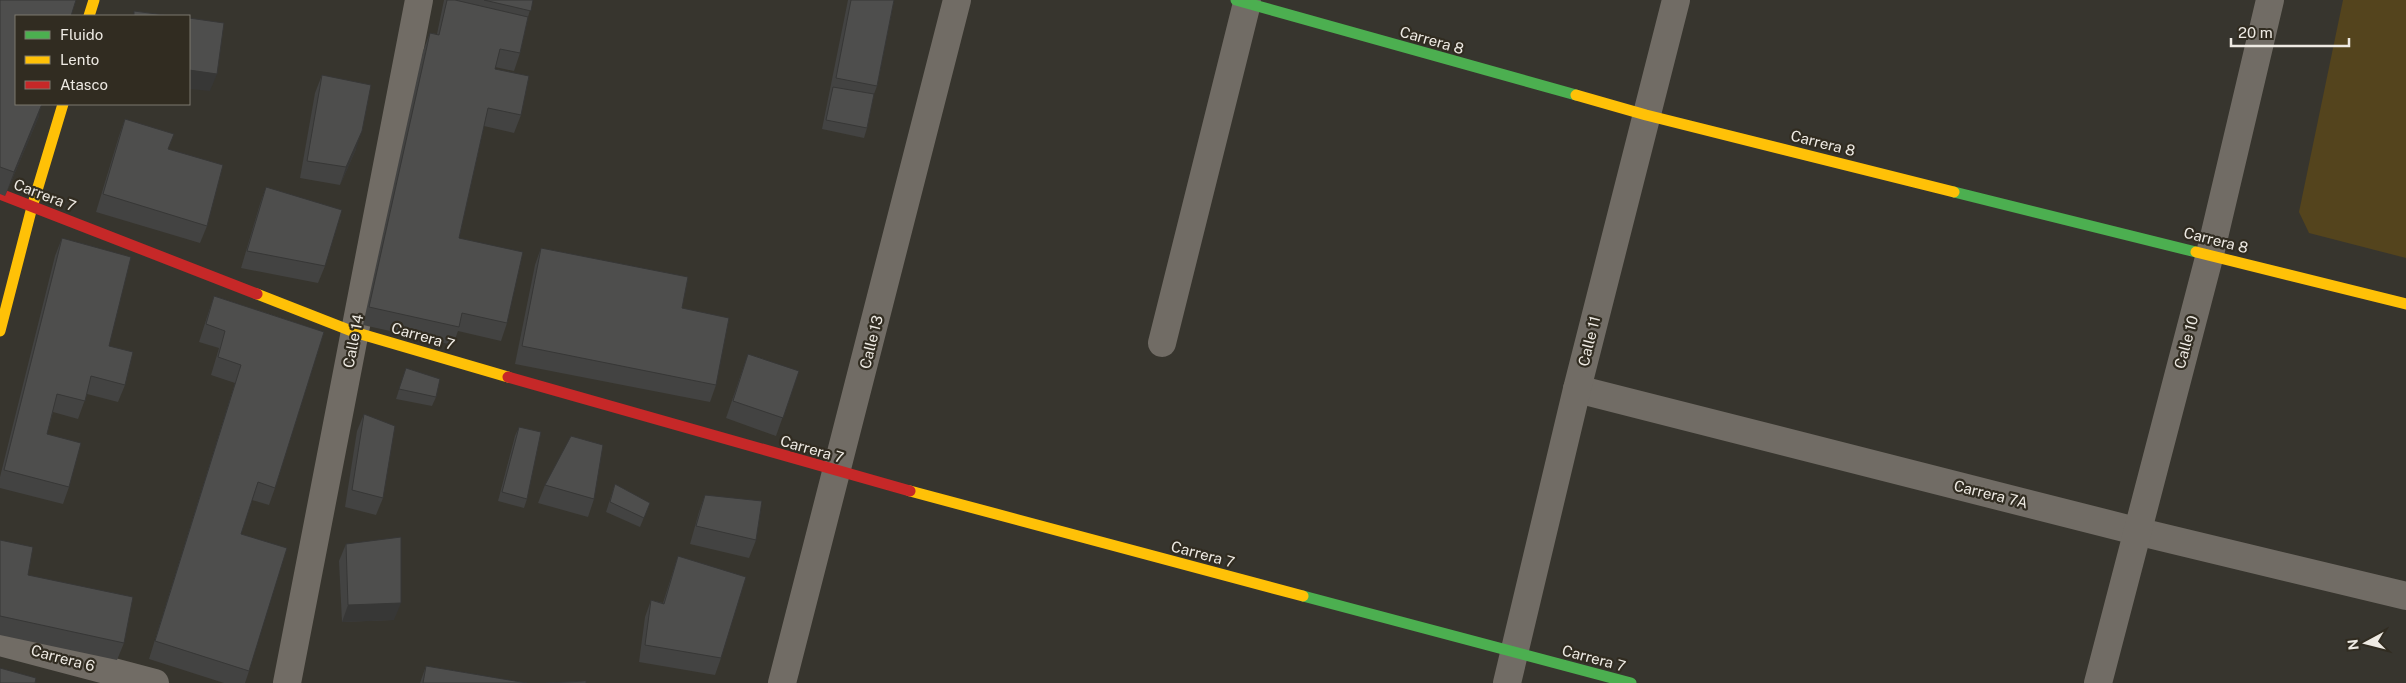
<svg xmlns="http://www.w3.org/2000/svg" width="2406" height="683" viewBox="0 0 2406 683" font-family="'Public Sans',sans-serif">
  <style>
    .pitch { fill: #54441d }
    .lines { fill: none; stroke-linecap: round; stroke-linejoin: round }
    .street { stroke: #716c65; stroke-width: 28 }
    .fast { stroke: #4caf50; stroke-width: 11 }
    .slow { stroke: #ffc107; stroke-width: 11 }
    .jam { stroke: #c62828; stroke-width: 11 }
    .wall { fill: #434342 }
    .shaded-wall { fill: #373736 }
    .building { fill: #4e4e4d; stroke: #373736 }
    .labels { text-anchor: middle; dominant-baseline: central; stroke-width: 4.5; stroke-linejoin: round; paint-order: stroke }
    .street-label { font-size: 15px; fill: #eeeae3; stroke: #312c21 }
  </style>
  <rect width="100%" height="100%" fill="#37352e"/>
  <polygon class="pitch" points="2343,0 2406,0 2406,258 2309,233 2299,212"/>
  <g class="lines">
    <g class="street">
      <polyline points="1162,343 1247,3"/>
      <polyline points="1577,389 2136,531 2406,596"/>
      <polyline points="0,642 155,683"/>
      <polyline points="287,683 419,0"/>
      <polyline points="782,683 957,0"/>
      <polyline points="1507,683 1577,389 1676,0"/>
      <polyline points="2098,683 2210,254 2270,0"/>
    </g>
    <g class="fast">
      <polyline points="1236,0 1576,95"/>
      <polyline points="1954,192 2196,252"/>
      <polyline points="1303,596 1631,683"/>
    </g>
    <g class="slow">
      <polyline points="89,16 94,0"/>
      <polyline points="1576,95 1646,115 1954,192"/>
      <polyline points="2196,252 2406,304"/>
      <polyline points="257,294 354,332 508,377"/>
      <polyline points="0,331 32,207 63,104"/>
      <polyline points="910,491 1303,596"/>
    </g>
    <g class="jam">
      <polyline points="0,194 257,294"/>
      <polyline points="508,377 910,491"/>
    </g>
  </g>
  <g class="wall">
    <polygon points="0,0 39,116 5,196 0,194"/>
    <polygon points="444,0 533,0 528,17 520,53 514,71 495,67 495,69 521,115 514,133 484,126 459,238 507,323 501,341 458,331 453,345 363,325 423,51 430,33 437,34"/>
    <polygon points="848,0 894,0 877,86 874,94 867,128 864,138 822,129"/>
    <polygon points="322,75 356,149 340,185 300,178 315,93"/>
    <polygon points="125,119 168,149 207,226 200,243 96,212 119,136"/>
    <polygon points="266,187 325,266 318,283 241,268 260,204"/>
    <polygon points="62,238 109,346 125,385 118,402 87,394 78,419 53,412 47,434 69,487 63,504 0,488 0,477 55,256"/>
    <polygon points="541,248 682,308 716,385 710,402 515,364 535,265"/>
    <polygon points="214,296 324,332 275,488 269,505 252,500 241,534 249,671 245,683 224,683 149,659 235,383 211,375 219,348 199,342 208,314"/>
    <polygon points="748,354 799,371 776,436 726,418"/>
    <polygon points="406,368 436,397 432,406 396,399"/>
    <polygon points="364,414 383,498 376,515 345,507 357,431"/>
    <polygon points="519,427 527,499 524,508 498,501 515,436"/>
    <polygon points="615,484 650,503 640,527 606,512"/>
    <polygon points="545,485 594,499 588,517 538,503"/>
    <polygon points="705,495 756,540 749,558 690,544 699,512"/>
    <polygon points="0,540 28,575 124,643 117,660 0,635"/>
    <polygon points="346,544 394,620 342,622 339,561"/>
    <polygon points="678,556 721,658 715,675 639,662 645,617 651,600 663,603"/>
    <polygon points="426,666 527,683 420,683"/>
  </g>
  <g class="shaded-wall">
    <polygon points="189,70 217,74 210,91 189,89"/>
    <polygon points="42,104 39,116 5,196 14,172"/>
    <polygon points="362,131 356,149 340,185 346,167"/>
    <polygon points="401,603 394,620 342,622 348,605"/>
  </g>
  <g class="building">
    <polygon points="0,0 76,0 71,16 16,16 16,104 42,104 14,172 0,167"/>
    <polygon points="447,0 455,0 528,17 520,53 500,49 495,69 529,76 521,115 488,108 459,238 523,252 507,323 462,313 459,327 369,307 430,33 439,35"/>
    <polygon points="484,0 533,0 531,11"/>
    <polygon points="851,0 894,0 877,86 836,78"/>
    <polygon points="134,11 172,16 134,16"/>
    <polygon points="189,18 224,23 217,74 189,70"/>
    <polygon points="322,75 371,85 362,131 346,167 307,161"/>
    <polygon points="833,87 874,94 867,128 826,120"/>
    <polygon points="125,119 174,134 168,149 223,165 207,226 103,194"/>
    <polygon points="266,187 342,210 325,266 247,251"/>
    <polygon points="62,238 131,257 109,346 133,352 125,385 91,376 85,401 57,394 47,434 81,443 69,487 4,470"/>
    <polygon points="541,248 688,277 682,308 729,318 716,385 522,346"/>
    <polygon points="214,296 324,332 275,488 258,482 241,534 287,548 249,671 155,641 241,365 218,357 225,331 206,324"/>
    <polygon points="748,354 799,371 783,418 733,401"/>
    <polygon points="406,368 440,379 436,397 399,389"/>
    <polygon points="364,414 395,426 383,498 352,490"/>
    <polygon points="519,427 541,432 527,499 502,492"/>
    <polygon points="571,436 603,445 594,499 545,485"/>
    <polygon points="615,484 650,503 644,518 610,502"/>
    <polygon points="705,495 762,501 756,540 696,526"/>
    <polygon points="401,537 401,603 348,605 346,544"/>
    <polygon points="0,540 33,547 28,575 133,597 124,643 0,616"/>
    <polygon points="678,556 746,577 721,658 645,645 651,600 664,604"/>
    <polygon points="426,666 527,683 423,683"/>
    <polygon points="0,668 36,678 35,683 0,683"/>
    <polygon points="586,681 586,683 546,683"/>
  </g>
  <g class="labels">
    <g class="street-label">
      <text transform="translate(1432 40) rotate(16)">Carrera 8</text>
      <text transform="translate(1823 143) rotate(14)">Carrera 8</text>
      <text transform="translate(45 195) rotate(21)">Carrera 7</text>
      <text transform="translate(2216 240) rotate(14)">Carrera 8</text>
      <text transform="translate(423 336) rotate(16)">Carrera 7</text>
      <text transform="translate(353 341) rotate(-79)">Calle 14</text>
      <text transform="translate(1589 341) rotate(-76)">Calle 11</text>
      <text transform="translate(871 342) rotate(-76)">Calle 13</text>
      <text transform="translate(2186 342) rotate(-75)">Calle 10</text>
      <text transform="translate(812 449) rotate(16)">Carrera 7</text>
      <text transform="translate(1991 494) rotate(14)">Carrera 7A</text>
      <text transform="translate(1203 554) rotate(15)">Carrera 7</text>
      <text transform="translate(63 658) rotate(15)">Carrera 6</text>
      <text transform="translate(1594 658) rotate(15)">Carrera 7</text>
    </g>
  </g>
  <rect x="15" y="15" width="175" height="90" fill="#312c21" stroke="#7d786f"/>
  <rect x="25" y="31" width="25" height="8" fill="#4caf50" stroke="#7d786f"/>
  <text x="60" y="40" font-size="15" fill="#eeeae3">Fluido</text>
  <rect x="25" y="56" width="25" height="8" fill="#ffc107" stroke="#7d786f"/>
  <text x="60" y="65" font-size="15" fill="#eeeae3">Lento</text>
  <rect x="25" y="81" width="25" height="8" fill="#c62828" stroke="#7d786f"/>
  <text x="60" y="90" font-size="15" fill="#eeeae3">Atasco</text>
  <g transform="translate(2366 643) rotate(263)" stroke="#312c21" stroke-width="4" paint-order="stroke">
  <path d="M0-4L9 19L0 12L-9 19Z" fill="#eeeae3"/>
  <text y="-8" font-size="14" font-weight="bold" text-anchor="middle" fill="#eeeae3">N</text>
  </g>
  <path d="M2231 38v8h118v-8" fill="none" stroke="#eeeae3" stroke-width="2.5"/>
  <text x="2238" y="38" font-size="15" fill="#eeeae3" stroke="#312c21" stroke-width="4" paint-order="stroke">20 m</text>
</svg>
